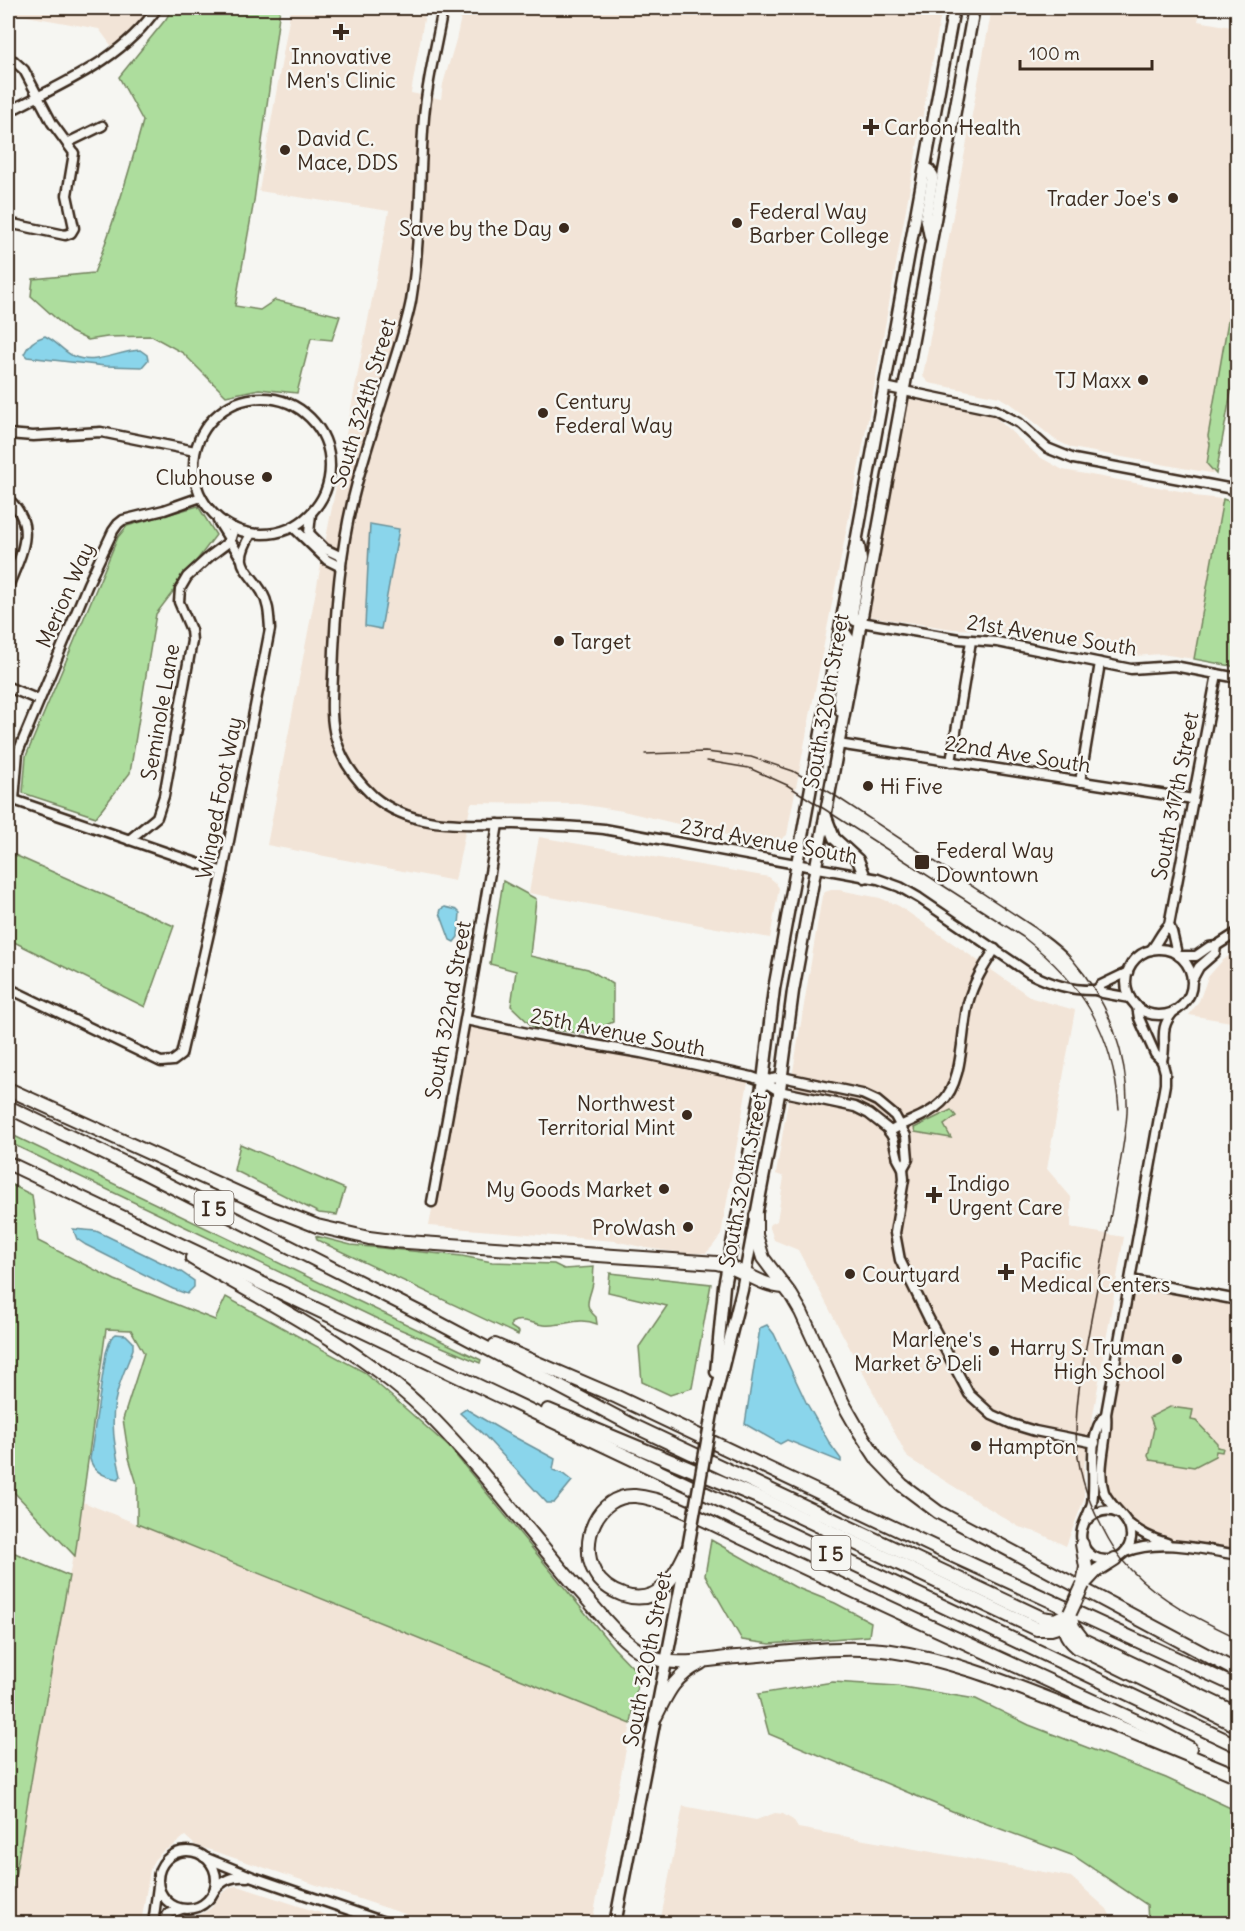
<svg xmlns="http://www.w3.org/2000/svg" width="1245" height="1931" viewBox="0 0 1245 1931" font-family="Delius,sans-serif">
  <style>
    .built { fill: #f2e4d7 }
    .green { fill: #addd9d; stroke: #74845e; stroke-width: 1.5 }
    .water { fill: #8ad5eb; stroke: #6a9199; stroke-width: 1.5 }
    .lines { fill: none; stroke-linecap: round; stroke-linejoin: round }
    .minor-casing { stroke: #3b2a1e; stroke-width: 13 }
    .major-casing { stroke: #3b2a1e; stroke-width: 15 }
    .highway-casing { stroke: #3b2a1e; stroke-width: 16 }
    .minor { stroke: #f6f6f2; stroke-width: 8 }
    .major { stroke: #f6f6f2; stroke-width: 10 }
    .highway { stroke: #f6f6f2; stroke-width: 12 }
    .tram { stroke: #3b2a1e; stroke-width: 1.5 }
    .major-bridge-casing { stroke: #3b2a1e; stroke-width: 15; stroke-linecap: butt }
    .highway-bridge-casing { stroke: #3b2a1e; stroke-width: 16; stroke-linecap: butt }
    .major-bridge { stroke: #f6f6f2; stroke-width: 10 }
    .highway-bridge { stroke: #f6f6f2; stroke-width: 12 }
    .poi-dot { fill: #3b2a1e; stroke: #f6f6f2; stroke-width: 2 }
    .labels { text-anchor: middle; dominant-baseline: central; stroke-width: 5; stroke-linejoin: round; paint-order: stroke }
    .shield { fill: #f6f6f2; stroke: #73675e; stroke-width: 1.5 }
    .shield-label { font-size: 20px; font-weight: bold; fill: #3b2a1e }
    .poi-label { font-size: 21px; fill: #3b2a1e; stroke: #f6f6f2; text-anchor: start }
    .street-label { font-size: 21px; fill: #3b2a1e; stroke: #f6f6f2 }
  </style>
  <rect width="100%" height="100%" fill="#f6f6f2"/>
  <filter id="ink" filterUnits="userSpaceOnUse"><feTurbulence type="fractalNoise" baseFrequency=".0167" numOctaves="2"/><feDisplacementMap in="SourceGraphic" scale="12" xChannelSelector="R" yChannelSelector="G"/><feConvolveMatrix kernelMatrix="1 2 1 2 8 2 1 2 1" color-interpolation-filters="sRGB"/></filter>
  <g filter="url(#ink)">
    <g class="built">
      <polygon points="17,8 157,8 116,52 99,29 15,14"/>
      <polygon points="291,8 426,8 411,93 441,99 443,84 456,40 463,8 942,8 871,404 791,813 787,835 775,844 716,833 623,811 579,804 471,803 455,881 267,845 389,211 259,191"/>
      <polygon points="992,8 1201,8 1198,21 1237,28 1237,269 1208,436 1210,444 1207,464 1216,474 1072,448 1054,439 1014,406 999,397 929,383 924,378 923,375"/>
      <polygon points="909,399 989,413 995,417 1038,456 1063,470 1191,493 1194,496 1223,499 1194,659 1161,654 1134,656 987,630 953,629 867,616"/>
      <polygon points="539,837 769,877 775,882 779,888 770,938 529,893"/>
      <polygon points="834,889 880,898 899,906 1032,998 1075,1010 1047,1169 1071,1197 1071,1228 1124,1237 1084,1467 1084,1499 1066,1546 1039,1533 1019,1527 908,1458 798,1250 774,1240 769,1225 777,1221 784,1177 776,1174 822,896 825,892"/>
      <polygon points="1237,950 1237,1023 1189,1015 1199,1001 1208,977 1222,961"/>
      <polygon points="466,1020 749,1076 721,1235 712,1247 706,1253 685,1253 646,1248 615,1241 429,1226"/>
      <polygon points="1131,1280 1237,1300 1237,1555 1181,1547 1137,1531 1104,1490 1098,1455"/>
      <polygon points="83,1502 631,1724 592,1923 432,1923 195,1845 185,1836 173,1846 163,1851 154,1860 150,1870 141,1923 8,1924 34,1764"/>
      <polygon points="683,1806 756,1820 775,1813 783,1814 793,1820 798,1828 1071,1877 1107,1909 1114,1923 660,1923"/>
      <polygon points="236,1886 241,1887 351,1923 170,1923 177,1918 199,1915 205,1912 211,1908 221,1894 231,1887"/>
    </g>
    <g class="green">
      <path d="M172 8H280L254 201 235 306 260 310 275 300 340 316 332 340 311 338 297 393 259 389 226 396 183 353 152 336 107 337 88 340 71 332 31 296 33 279 94 273C114 223 129 173 143 121L119 77 166 19Z"/>
      <polygon points="1237,269 1237,359 1216,474 1207,464 1210,444 1208,436"/>
      <polygon points="1223,499 1237,504 1237,667 1194,659"/>
      <polygon points="198,506 216,535 156,614 130,773 96,817 23,793 26,756 118,537 127,526"/>
      <polygon points="8,852 174,926 145,1007 8,939"/>
      <polygon points="503,881 536,899 530,956 588,969 613,984 613,1022 586,1034 533,1027 511,1006 516,971 490,964"/>
      <polygon points="951,1110 956,1116 944,1125 951,1138 915,1132 914,1128"/>
      <polygon points="8,1133 481,1360 480,1363 390,1325 8,1142"/>
      <polygon points="240,1144 345,1189 337,1215 319,1213 234,1170"/>
      <polygon points="8,1183 32,1195 38,1241 115,1280 215,1320 226,1297 364,1372 449,1447 614,1648 639,1674 631,1724 137,1524 137,1484 129,1458 123,1419 144,1353 131,1330 106,1329 75,1556 10,1488 8,1488"/>
      <path d="M316 1236 351 1245 462 1256 492 1262 554 1264 564 1269 594 1267C593 1273 594 1281 592 1287 589 1300 583 1306 596 1317L597 1324C577 1316 564 1327 544 1325 532 1324 522 1317 511 1323V1327L519 1332 518 1335 317 1240Z"/>
      <polygon points="610,1273 711,1284 692,1388 670,1395 642,1382 639,1347 667,1306 608,1292"/>
      <polygon points="1170,1407 1193,1410 1191,1420 1196,1421 1217,1443 1217,1447 1223,1448 1222,1452 1216,1451 1215,1456 1194,1467 1150,1460 1148,1456 1154,1428 1150,1417"/>
      <polygon points="711,1540 795,1587 835,1603 871,1622 869,1636 770,1644 742,1640 705,1575"/>
      <polygon points="8,1550 69,1576 34,1764 8,1920"/>
      <polygon points="833,1682 897,1686 976,1699 1029,1725 1166,1778 1237,1811 1237,1923 1148,1923 1147,1905 1074,1856 952,1811 769,1734 758,1694"/>
    </g>
    <g class="water">
      <path d="M45 336C56 341 63 351 73 356 95 366 118 351 140 350L147 355 148 360 142 367 105 366 27 357 24 354C28 344 35 339 45 336Z"/>
      <polygon points="370,524 399,529 381,629 365,626"/>
      <polygon points="445,907 457,910 460,913 458,937 454,942 450,940 440,913 441,909"/>
      <polygon points="73,1229 96,1231 107,1236 181,1272 194,1281 194,1287 187,1294 173,1289 86,1245 77,1239"/>
      <polygon points="767,1325 774,1334 806,1402 830,1444 841,1459 841,1462 787,1440 780,1444 745,1424 760,1328"/>
      <path d="M116 1334 126 1335 133 1342V1349C128 1363 121 1377 117 1393 109 1421 115 1448 121 1476L118 1479C106 1477 93 1472 90 1459L106 1353 111 1338Z"/>
      <polygon points="466,1409 505,1432 555,1459 553,1470 563,1474 572,1481 554,1503 547,1503 485,1436 460,1413"/>
    </g>
    <g class="lines">
      <defs>
        <g id="minor">
          <path d="M443 8C437 44 427 80 424 117 419 178 421 239 411 301 407 322 400 342 394 362 382 402 368 442 357 483 340 545 335 612 333 676 332 697 330 719 336 739 342 761 357 781 373 796 413 830 466 824 514 824 544 825 574 826 604 829L878 879 900 887 919 898 1029 973C1051 984 1071 991 1096 990L1101 985 1128 972"/>
          <polyline points="8,59 14,61 24,70 52,123 74,153 67,195 74,228 71,233 65,235 8,223"/>
          <path d="M8 112C62 83 121 61 157 8"/>
          <polyline points="67,143 102,126"/>
          <polyline points="885,387 995,410 1019,423 1047,448 1074,459 1238,490"/>
          <circle cx="262" cy="466" r="68"/>
          <polyline points="8,434 33,436 101,432 195,451"/>
          <path d="M8 499C39 526 20 556 8 587"/>
          <polyline points="311,514 309,533 325,549 342,557"/>
          <polyline points="218,521 241,558"/>
          <polyline points="293,527 327,560 341,567"/>
          <polyline points="861,622 959,639 997,642 1131,669 1174,666 1238,678"/>
          <polyline points="8,687 39,700"/>
          <polyline points="838,744 1193,799"/>
          <polyline points="951,762 971,641"/>
          <polyline points="1080,782 1100,663"/>
          <polyline points="8,798 223,872"/>
          <polyline points="14,800 18,752 88,584 113,531 118,524 123,520 164,510 201,497"/>
          <polyline points="129,840 157,817 164,796 192,641 191,630 179,602 180,589 187,577 210,556 230,541 234,528"/>
          <polyline points="1169,925 1172,932 1177,954"/>
          <circle cx="1159" cy="982" r="33"/>
          <path d="M1151 950C1158 942 1161 932 1169 925L1217 674"/>
          <polyline points="1179,956 1196,956 1209,947 1216,946 1238,932"/>
          <polyline points="1192,980 1199,967 1215,953 1216,946"/>
          <path d="M8 988 161 1062 173 1061 181 1055 223 872 270 629C269 616 269 604 262 592 246 566 232 566 251 534"/>
          <polyline points="1096,990 1103,993 1130,998"/>
          <polyline points="466,1020 532,1034 641,1053 752,1077 763,1081 779,1091 855,1107 869,1114 888,1129 893,1138 898,1159 903,1168 904,1179 895,1233 900,1260 928,1317 969,1394 992,1415 1012,1424 1035,1431 1095,1443"/>
          <path d="M1162 1061C1168 1040 1157 1032 1173 1012"/>
          <polyline points="763,1081 782,1077 862,1094 877,1101 895,1116 906,1136 908,1159 903,1168"/>
          <path d="M889 1132C906 1121 927 1117 941 1103 964 1082 961 1032 968 1003 973 983 984 966 995 949"/>
          <polyline points="432,1202 474,970 498,824"/>
          <polyline points="1131,1280 1238,1300"/>
          <path d="M1106 1414C1085 1437 1097 1474 1092 1503 1089 1516 1078 1529 1082 1542 1090 1568 1128 1565 1131 1538 1133 1519 1111 1509 1104 1492 1096 1467 1109 1439 1106 1414L1165 1084V1072L1162 1061 1155 1054 1139 1018 1137 1006"/>
          <path d="M1088 1519C1097 1511 1107 1508 1118 1513"/>
          <path d="M1128 1523C1140 1533 1152 1539 1167 1543"/>
          <path d="M1125 1552C1161 1538 1201 1549 1238 1555"/>
          <circle cx="187" cy="1880" r="29"/>
          <polyline points="204,1857 253,1877 390,1924"/>
          <path d="M214 1891C223 1879 233 1876 247 1877"/>
          <polyline points="153,1924 158,1886"/>
          <polyline points="161,1924 168,1914 182,1909"/>
        </g>
        <g id="major">
          <polyline points="925,169 929,170 933,176 926,216 930,237"/>
          <polyline points="859,546 861,560 852,614 855,620 861,622"/>
          <polyline points="840,630 845,633 849,639 839,695 841,711"/>
          <polyline points="826,817 834,838 858,860 865,877"/>
          <polyline points="716,1372 724,1286 763,1081 774,989 954,8"/>
          <polyline points="714,1402 742,1290 780,1089 793,991 974,8"/>
          <polyline points="615,1924 687,1554"/>
        </g>
        <g id="highway">
          <path d="M8 1089 271 1208 317 1226 369 1238 392 1241 717 1263C740 1267 759 1286 784 1287"/>
          <polyline points="8,1107 139,1170 420,1313 632,1425 1042,1618 1055,1620 1070,1613"/>
          <polyline points="8,1163 1238,1746"/>
          <polyline points="756,1215 756,1235 763,1258 791,1295 801,1312 843,1403 859,1431 878,1460 902,1485 938,1512 1231,1668 1238,1675"/>
          <path d="M192 1258C270 1304 368 1352 432 1418 485 1472 530 1534 580 1591 599 1612 620 1641 646 1655 674 1669 708 1659 737 1657 787 1653 840 1645 891 1651 954 1660 1013 1685 1072 1708 1128 1730 1183 1753 1238 1776"/>
          <polyline points="495,1345 617,1397 947,1553 1238,1687"/>
          <polyline points="548,1410 760,1498 1037,1629 1051,1629 1064,1625"/>
          <polyline points="1082,1544 1086,1567 1083,1585"/>
          <path d="M688 1548C675 1575 660 1607 623 1595 612 1591 601 1584 595 1573 578 1543 597 1494 635 1496 665 1498 712 1524 740 1537 766 1549 792 1562 818 1574 931 1628 1046 1679 1160 1732L1190 1748"/>
          <polyline points="1083,1585 1096,1571 1115,1559"/>
          <polyline points="1070,1613 1073,1627 1083,1640 1238,1714"/>
          <path d="M1067 1620C1061 1630 1069 1640 1077 1647L1238 1726"/>
          <path d="M656 1716C668 1691 675 1676 701 1663"/>
        </g>
      </defs>
      <use href="#minor" class="minor-casing"/>
      <use href="#major" class="major-casing"/>
      <use href="#highway" class="highway-casing"/>
      <use href="#minor" class="minor"/>
      <use href="#major" class="major"/>
      <use href="#highway" class="highway"/>
      <g class="tram">
        <path d="M645 754 705 752 751 757 793 771 831 793 1034 927C1047 937 1061 946 1072 959 1109 1001 1129 1057 1127 1113 1125 1143 1118 1173 1113 1203 1105 1247 1096 1292 1088 1336 1075 1407 1065 1458 1101 1525 1109 1541 1118 1557 1131 1570 1161 1601 1200 1620 1238 1638"/>
        <path d="M707 761 749 768 787 785 1023 937C1083 984 1113 1032 1119 1109"/>
      </g>
      <defs>
        <polyline id="major-bridge" points="688,1548 714,1402"/>
        <polyline id="highway-bridge" points="1070,1613 1083,1585"/>
      </defs>
      <use href="#major-bridge" class="major-bridge-casing"/>
      <use href="#highway-bridge" class="highway-bridge-casing"/>
      <use href="#major-bridge" class="major-bridge"/>
      <use href="#highway-bridge" class="highway-bridge"/>
    </g>
  </g>
  <g class="poi-dot">
    <path d="M338 23h6v6h6v6h-6v6h-6v-6h-6v-6h6z"/>
    <path d="M868 118h6v6h6v6h-6v6h-6v-6h-6v-6h6z"/>
    <circle cx="285" cy="150" r="6"/>
    <circle cx="1173" cy="198" r="6"/>
    <circle cx="737" cy="223" r="6"/>
    <circle cx="564" cy="228" r="6"/>
    <circle cx="1143" cy="380" r="6"/>
    <circle cx="543" cy="413" r="6"/>
    <circle cx="267" cy="477" r="6"/>
    <circle cx="559" cy="641" r="6"/>
    <circle cx="868" cy="786" r="6"/>
    <rect x="914" y="854" width="16" height="16" rx="3"/>
    <circle cx="687" cy="1115" r="6"/>
    <circle cx="664" cy="1189" r="6"/>
    <path d="M931 1186h6v6h6v6h-6v6h-6v-6h-6v-6h6z"/>
    <circle cx="688" cy="1227" r="6"/>
    <path d="M1003 1263h6v6h6v6h-6v6h-6v-6h-6v-6h6z"/>
    <circle cx="850" cy="1274" r="6"/>
    <circle cx="994" cy="1351" r="6"/>
    <circle cx="1177" cy="1359" r="6"/>
    <circle cx="976" cy="1446" r="6"/>
  </g>
  <g class="labels">
    <g class="shield">
      <rect x="194.5" y="1191" width="39" height="34" rx="4.5"/>
      <rect x="811.5" y="1536" width="39" height="34" rx="4.5"/>
    </g>
    <g class="shield-label">
      <text x="214" y="1208">I 5</text>
      <text x="831" y="1553">I 5</text>
    </g>
    <g class="poi-label">
      <text x="341" y="56" text-anchor="middle">Innovative<tspan x="341" dy="24">Men's Clinic</tspan></text>
      <text x="884" y="127">Carbon Health</text>
      <text x="297" y="138">David C.<tspan x="297" dy="24">Mace, DDS</tspan></text>
      <text x="1161" y="198" text-anchor="end">Trader Joe's</text>
      <text x="749" y="211">Federal Way<tspan x="749" dy="24">Barber College</tspan></text>
      <text x="552" y="228" text-anchor="end">Save by the Day</text>
      <text x="1131" y="380" text-anchor="end">TJ Maxx</text>
      <text x="555" y="401">Century<tspan x="555" dy="24">Federal Way</tspan></text>
      <text x="255" y="477" text-anchor="end">Clubhouse</text>
      <text x="571" y="641">Target</text>
      <text x="880" y="786">Hi Five</text>
      <text x="936" y="850">Federal Way<tspan x="936" dy="24">Downtown</tspan></text>
      <text x="675" y="1103" text-anchor="end">Northwest<tspan x="675" dy="24">Territorial Mint</tspan></text>
      <text x="948" y="1183">Indigo<tspan x="948" dy="24">Urgent Care</tspan></text>
      <text x="652" y="1189" text-anchor="end">My Goods Market</text>
      <text x="676" y="1227" text-anchor="end">ProWash</text>
      <text x="1020" y="1260">Pacific<tspan x="1020" dy="24">Medical Centers</tspan></text>
      <text x="862" y="1274">Courtyard</text>
      <text x="982" y="1339" text-anchor="end">Marlene's<tspan x="982" dy="24">Market &amp; Deli</tspan></text>
      <text x="1165" y="1347" text-anchor="end">Harry S. Truman<tspan x="1165" dy="24">High School</tspan></text>
      <text x="988" y="1446">Hampton</text>
    </g>
    <g class="street-label">
      <text transform="translate(363 403) rotate(-73)">South 324th Street</text>
      <text transform="translate(65 595) rotate(-66)">Merion Way</text>
      <text transform="translate(1052 635) rotate(9)">21st Avenue South</text>
      <text transform="translate(826 701) rotate(-80)">South 320th Street</text>
      <text transform="translate(160 712) rotate(-80)">Seminole Lane</text>
      <text transform="translate(1018 754) rotate(9)">22nd Ave South</text>
      <text transform="translate(1175 796) rotate(-79)">South 317th Street</text>
      <text transform="translate(219 798) rotate(-79)">Winged Foot Way</text>
      <text transform="translate(769 841) rotate(10)">23rd Avenue South</text>
      <text transform="translate(448 1010) rotate(-80)">South 322nd Street</text>
      <text transform="translate(618 1032) rotate(11)">25th Avenue South</text>
      <text transform="translate(743 1180) rotate(-79)">South 320th Street</text>
      <text transform="translate(647 1659) rotate(-79)">South 320th Street</text>
    </g>
  </g>
  <rect width="1245" height="1931" fill="none" stroke="#f6f6f2" stroke-width="30"/>
  <rect x="15" y="15" width="1215" height="1901" fill="none" stroke="#3b2a1e" stroke-width="2" filter="url(#ink)"/>
  <path d="M1020 60v9h132v-9" fill="none" stroke="#3b2a1e" stroke-width="3"/>
  <text x="1029" y="60" font-size="18" fill="#3b2a1e" stroke="#f6f6f2" stroke-width="4.5" paint-order="stroke">100 m</text>
</svg>
